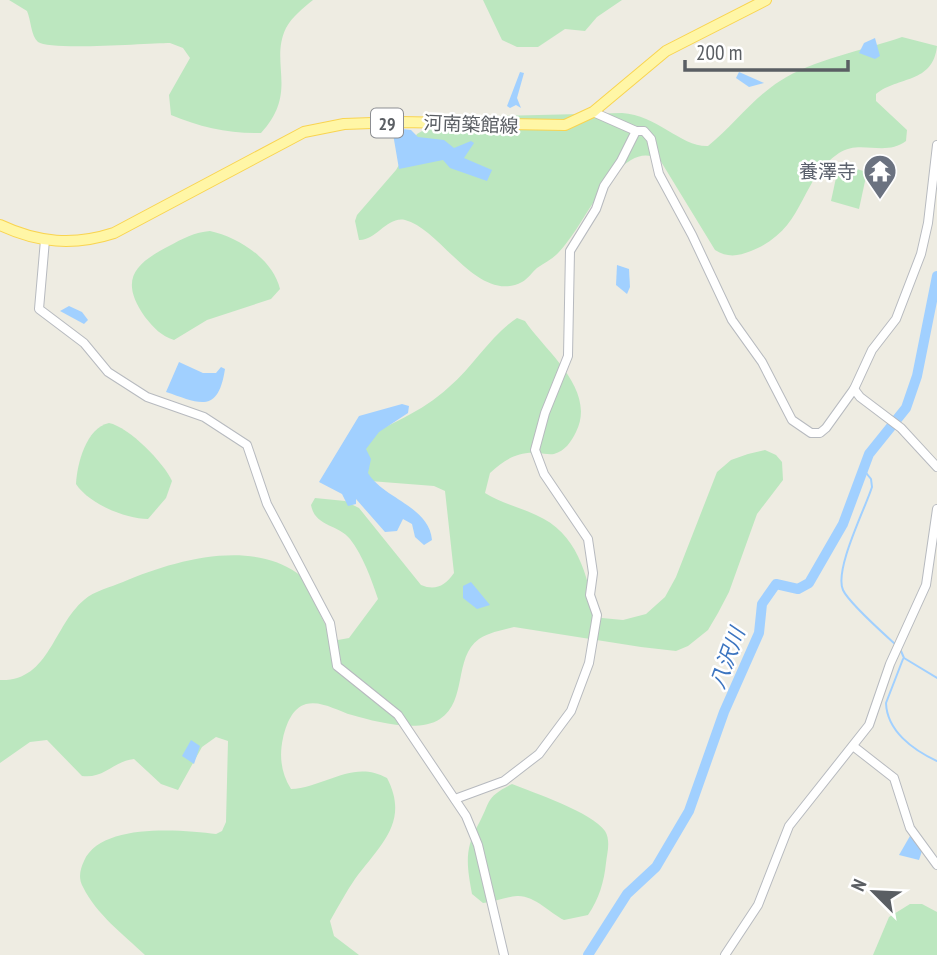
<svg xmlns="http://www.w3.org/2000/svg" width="937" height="955" viewBox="0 0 937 955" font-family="'PT Sans Narrow','Noto Sans JP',sans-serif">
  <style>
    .green { fill: #bce7bf }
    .water { fill: #a1d0ff }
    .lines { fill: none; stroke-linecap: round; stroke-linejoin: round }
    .stream { stroke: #a1d0ff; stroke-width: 2 }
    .river { stroke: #a1d0ff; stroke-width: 10 }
    .minor-casing { stroke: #b7babf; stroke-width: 10 }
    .major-casing { stroke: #f9d450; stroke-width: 12 }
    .minor { stroke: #fff; stroke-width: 8 }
    .major { stroke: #fff6a6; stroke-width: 10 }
    .labels { text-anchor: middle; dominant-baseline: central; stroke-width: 5; stroke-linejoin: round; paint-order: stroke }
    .shield { fill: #fff; stroke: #8c8e92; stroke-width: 2 }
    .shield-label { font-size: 18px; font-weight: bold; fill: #5a5e63 }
    .street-label { font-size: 19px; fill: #5a5e63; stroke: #fff }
    .worship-label { font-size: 19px; fill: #5b616d; stroke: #fff; text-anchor: end }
    .water-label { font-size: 21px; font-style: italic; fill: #3b74c0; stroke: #fff }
  </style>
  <rect width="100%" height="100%" fill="#eeece2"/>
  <g class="green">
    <path d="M9 0H313C303 8 292 17 286 28 269 63 299 92 261 133 229 134 200 127 171 115L169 95 190 58 183 48 170 43C149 43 50 51 38 42 31 36 31 20 27 11Z"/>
    <polygon points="483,0 622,0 597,17 585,31 565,29 538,47 517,47 502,40"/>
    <path d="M902 37 937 46C933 84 898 76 876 94V101L907 130 906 141C885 157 860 139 839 153 798 180 807 229 751 251 738 256 728 258 715 250L660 160C650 154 641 154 631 160 602 177 582 228 559 252 553 259 544 263 537 268 532 272 528 279 522 282 478 305 441 229 405 220 387 216 376 241 359 240L355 221 357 215 396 170 417 134 429 127 493 116 622 113C657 115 681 147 708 146 733 126 753 98 780 81 812 60 865 50 902 37Z"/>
    <polygon points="839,164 867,172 859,209 831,201"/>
    <path d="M210 231C238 237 273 259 280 289L271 299 207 320 174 340C161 336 154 328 145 317 119 280 134 264 169 246 182 239 195 232 210 231Z"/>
    <path d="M517 318 525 321C546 352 597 390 576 432 571 442 565 451 554 454 548 455 543 453 538 453 518 451 504 460 490 473L485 493C501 503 519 507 536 515 578 533 586 574 596 614L602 618 623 620 646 614 665 597 676 577 717 472 731 460 748 454 765 450 776 455 782 462 783 480 757 514 729 592 718 613 708 630 688 646 676 651 641 647 514 627C503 630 490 632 479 639 453 658 468 700 440 719 419 733 376 722 352 715 338 711 321 700 306 704 292 708 286 725 283 738 279 756 281 773 291 789 326 787 353 759 387 778 410 822 380 845 355 879 346 892 338 907 330 921L334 936 359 955H145C124 935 96 914 83 887 78 878 80 870 84 861 101 822 183 830 216 834L222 831 226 822 228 741 216 737 202 747 178 790 161 784 134 759C114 761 104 779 82 776L47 740 30 742 0 763V680C49 682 53 626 84 600 94 591 111 587 123 582 173 561 248 539 297 573 313 584 317 622 338 640L349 638 378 599C371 578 363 556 350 539 338 524 315 527 311 505L315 498 345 501 359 508 421 585C435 591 445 586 454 573L445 491 434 486 357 480 356 442C389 424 421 413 449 387 474 366 490 336 517 318Z"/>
    <path d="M109 423C129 427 164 463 172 481L166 498 148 519C126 519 89 504 76 484 77 464 86 428 109 423Z"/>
    <path d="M512 784C534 793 592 812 605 831 611 841 607 853 606 863 604 882 599 899 588 915L564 920C550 913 534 895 517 896 506 897 495 902 483 903L472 894C467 866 464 850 478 825 491 802 484 798 512 784Z"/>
    <polygon points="910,904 922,904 937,912 937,955 873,955 889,917"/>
  </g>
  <g class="water">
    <polygon points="875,38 880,56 875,59 859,53 864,43"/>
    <polygon points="520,72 524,73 517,98 521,108 516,105 510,108 507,106"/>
    <polygon points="739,72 764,83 749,87 736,78"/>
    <polygon points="392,128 411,130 418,137 444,140 454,148 471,141 474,143 464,158 492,170 487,181 450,168 443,160 399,169"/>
    <polygon points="617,265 629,269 630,287 627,294 616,285"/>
    <polygon points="69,306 82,312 88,320 84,324 60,311"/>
    <path d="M179 362 203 373H216L221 367 225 369C218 415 199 403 166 392Z"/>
    <path d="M402 404 409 406 408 413 379 432 366 449 371 459 368 473C384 499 429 506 432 540L424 545 415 537 412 524 403 519 397 531 385 532 356 499V504L348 506 342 494 319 482 359 416Z"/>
    <polygon points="471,582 490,605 477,609 463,598 463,586"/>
    <polygon points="191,740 200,746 194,764 182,756"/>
    <polygon points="910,836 922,851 919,860 899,855"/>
  </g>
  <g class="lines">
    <g class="stream">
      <path d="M863 469 871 479 872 487C865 509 834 570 843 590 849 603 883 633 895 644"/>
      <polyline points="901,651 904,658 937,678"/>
      <path d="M903 659 886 703C887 731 913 750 937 761"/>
    </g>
    <polyline class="river" points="588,955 627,894 656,867 689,811 724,712 759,633 762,604 776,584 798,589 809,583 843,524 869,454 906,408 917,376 937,276"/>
    <defs>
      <g id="minor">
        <polyline points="593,112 636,131 644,131 651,139 659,174 692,235 732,320 762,362 792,420 811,433 820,433 826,428 854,389 872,350 896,319 921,254 928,223 937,145"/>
        <polyline points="45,240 39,309 84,343 108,372 147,397 204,417 247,445 267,504 330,623 337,666 398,715 466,816 478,845 504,955"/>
        <polyline points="854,389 860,397 901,428 937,467"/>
        <polyline points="853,746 894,778 910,828 937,865"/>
        <polyline points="455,799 504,781 539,754 571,711 589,663 597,615 590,595 593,573 588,539 544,474 535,450 545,413 568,356 570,251 596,209 604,186 621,161 636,131"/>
        <polyline points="725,955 758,905 789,826 869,725 890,664 926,585 937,509"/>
      </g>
      <path id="major" d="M0 225C38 243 74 246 114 233L304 132 344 124 400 122 565 125 593 112 666 51 766 0"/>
    </defs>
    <use href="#minor" class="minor-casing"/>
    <use href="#major" class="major-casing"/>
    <use href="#minor" class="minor"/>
    <use href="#major" class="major"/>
  </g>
  <defs>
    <symbol id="temple-pin" viewBox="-11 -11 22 30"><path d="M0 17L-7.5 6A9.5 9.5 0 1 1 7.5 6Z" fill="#6b7280" stroke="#fff"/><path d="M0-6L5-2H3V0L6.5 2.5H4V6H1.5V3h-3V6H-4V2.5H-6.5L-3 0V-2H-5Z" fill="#fff"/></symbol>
  </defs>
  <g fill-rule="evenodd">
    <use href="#temple-pin" x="861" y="152" width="38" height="52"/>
  </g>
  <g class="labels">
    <rect class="shield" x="371" y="108.5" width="32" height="29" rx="5"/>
    <g class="shield-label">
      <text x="387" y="123">29</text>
    </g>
    <g class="street-label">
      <text transform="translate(471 124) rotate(2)">河南築館線</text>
    </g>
    <g class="worship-label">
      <text x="856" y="171">養澤寺</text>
    </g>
    <g class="water-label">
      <text transform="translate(727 658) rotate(-70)">八沢川</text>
    </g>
  </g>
  <g transform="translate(874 892) rotate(294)" stroke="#ffffff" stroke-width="5" paint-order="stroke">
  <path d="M0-5L12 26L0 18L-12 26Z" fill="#5a5e63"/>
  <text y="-10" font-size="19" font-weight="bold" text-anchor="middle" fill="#5a5e63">N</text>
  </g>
  <path d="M685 60v10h163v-10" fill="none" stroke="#5a5e63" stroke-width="3.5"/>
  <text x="696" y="60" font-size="21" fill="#5a5e63" stroke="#ffffff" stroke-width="5" paint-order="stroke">200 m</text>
</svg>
